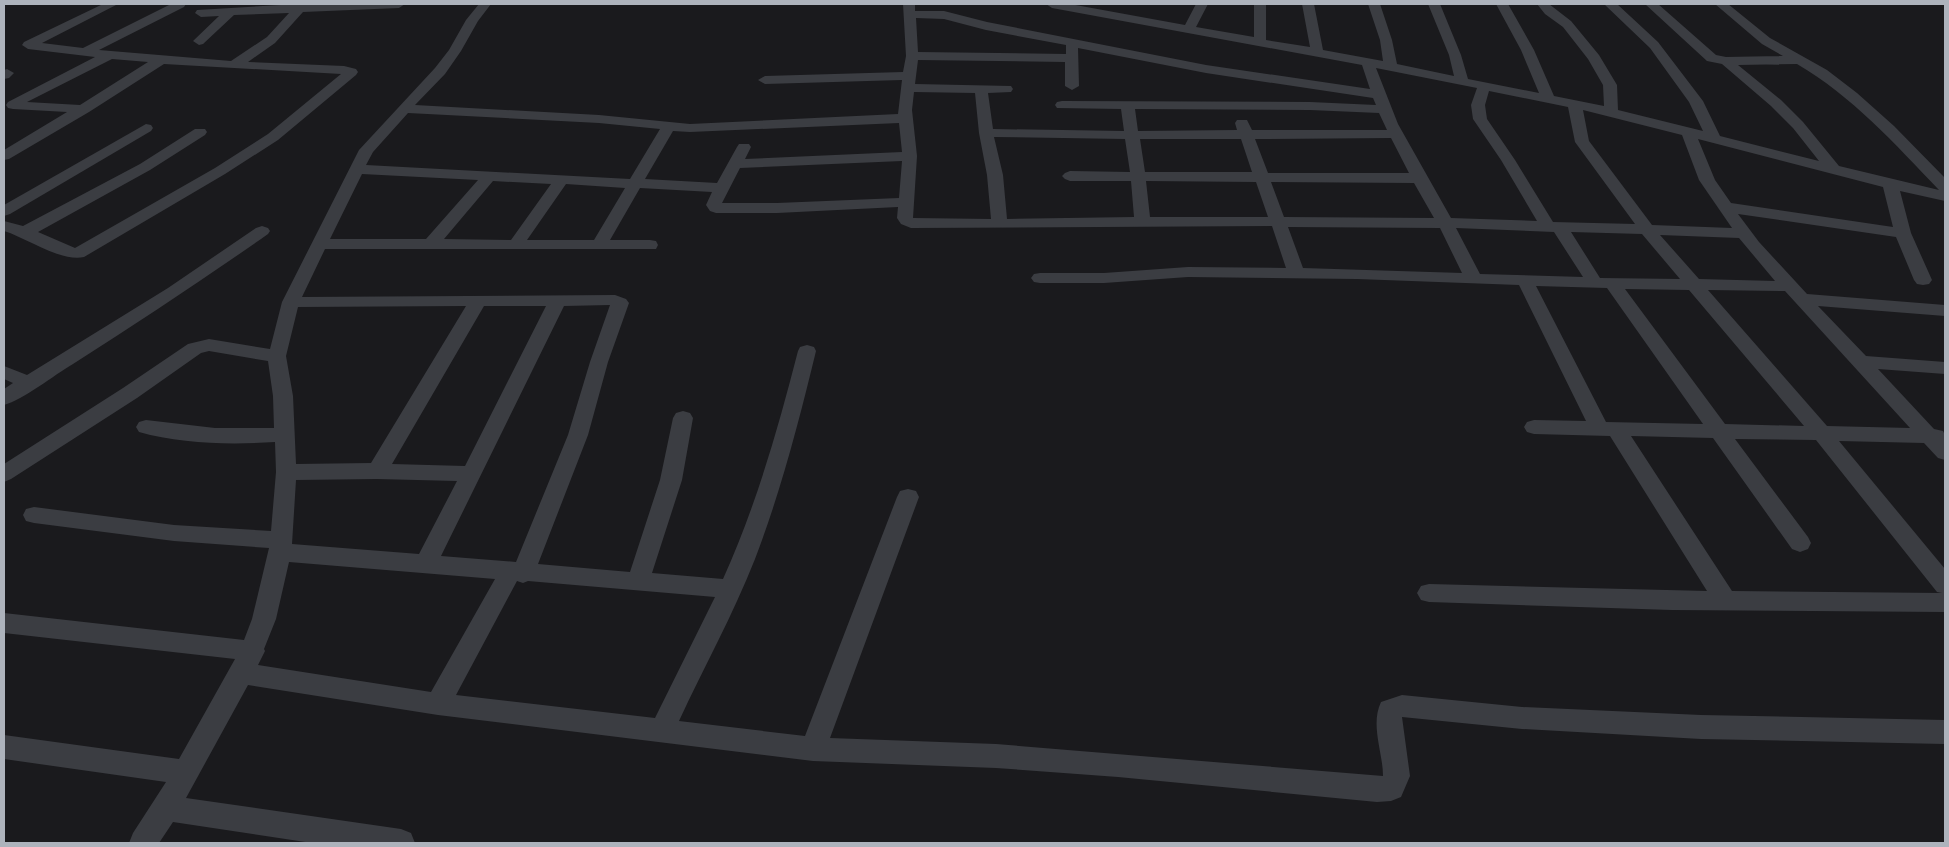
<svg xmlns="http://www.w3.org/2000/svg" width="1949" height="847" viewBox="0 0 1949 847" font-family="Helvetica,sans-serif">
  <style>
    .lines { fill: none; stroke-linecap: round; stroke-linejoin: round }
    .street { fill: #3b3d42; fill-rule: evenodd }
  </style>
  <rect width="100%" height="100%" fill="#1a1a1d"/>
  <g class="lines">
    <g class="street">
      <path d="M103 4H118L42 43 83 48 171 4H186L184 7 99 50 231 61 267 37 289 13 234 15 203 44 199 45 193 41 219 16 201 17 195 13 197 10 298 4H405L399 8 303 12 275 43 248 62 344 66 356 69 358 72 356 75 278 140 225 174 84 257C60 262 27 238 4 231V221L23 226 140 164 195 129H205L207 132 205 135 150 170 38 232 75 248 215 168 268 134 341 74 164 64 89 112 9 159 4 160V150L67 112 13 109 8 108 6 105 8 102 95 57 28 49 22 45 24 42ZM112 59 148 62 80 105 27 102Z"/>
      <path d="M479 4H491L478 21 461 51 445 74 415 105 599 115 690 124 898 114 902 80 765 84 758 80 765 76 903 72 906 56 903 4H915V11H944L987 22 1206 65 1370 89 1362 65 1052 8 1046 4H1070L1185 25 1196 4H1208L1196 27 1254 37V4H1266V40L1310 47 1302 4H1314L1323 50 1383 61 1380 40 1368 4H1380L1392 40 1397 64 1454 76 1449 55 1428 4H1440L1461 55 1468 79 1539 93 1521 50 1496 4H1508L1534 50 1554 96 1604 106 1603 85 1588 59 1563 27 1545 14 1537 4H1549L1571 21 1599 55 1617 85 1618 110 1703 131 1689 102 1650 48 1604 4H1617L1658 42 1703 101 1720 136 1819 161 1793 128 1771 106 1722 64 1707 61 1645 4H1658L1716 55 1726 57 1783 56 1762 44 1715 4H1728L1770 38 1827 70 1857 93 1894 126 1945 178V201L1900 191 1911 233 1932 280 1929 284 1923 285 1917 284 1914 280 1896 237 1738 214 1759 242 1807 294 1945 305V316L1818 306 1866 356 1945 362V374L1878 369 1934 429 1943 431 1945 435V460L1938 458 1924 443 1839 441 1945 569V612L1672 610 1429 602 1421 600 1417 593 1421 586 1429 584 1707 591 1610 436 1534 434 1527 432 1524 427 1527 422 1534 420 1586 421 1519 285 1357 279 1188 277 1104 283H1040L1034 282 1031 278 1034 274 1040 273H1104L1188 267 1286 268 1272 226 911 228 901 224 897 218 898 207 777 213H716L710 211 706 205 712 192 640 188 610 240H650L656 241 658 245 656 249H325L302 297 615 295 626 299 629 303 608 362 588 435 538 564 630 572 660 480 673 418 676 413 683 411 690 413 693 418 682 480 652 573 723 579C756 506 778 429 798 351L800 347 807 345 814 347 816 351C799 421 781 491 755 559 733 615 704 667 679 721L805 736 897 497 900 491 908 489 916 491 919 497 830 738 996 744 1383 776C1383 752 1370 725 1381 702L1402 695 1522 707 1701 715 1945 720V744L1701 739 1522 729 1402 717 1410 776 1401 797 1391 801 1377 802 1118 777 996 768 813 761 438 715 248 685 186 798 401 829 411 833 415 843H312L173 822 159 843H129L133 833 166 782 4 759V735L179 759 235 659 4 633V613L244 640 252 619 269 548 174 541 34 523 26 521 23 515 26 509 34 507 174 525 271 531 276 472 275 442C231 445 181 444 139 432L136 427 139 422 146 420 215 428H274L273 396 268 361 209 351 201 353 137 398 11 479 4 482V464L123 388 188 344 209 339 270 349 282 302 359 150 435 68 449 50 466 20ZM916 18 944 19 986 30 1066 45V54L918 52ZM1078 48 1206 73 1373 98 1376 105 1310 102 1062 101 1057 102 1055 105 1057 108 1121 109 1124 131 993 129 988 93 1011 92 1013 89 1011 86 915 84 918 60 1065 62V86L1072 90 1079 86ZM1797 64C1852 96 1895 144 1939 190L1839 166 1803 122 1781 100 1738 65ZM1376 68 1477 88 1471 105 1473 119 1501 160 1537 221 1451 218 1398 124ZM1489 91 1568 107 1575 142 1635 224 1553 222 1515 160 1487 119 1485 105ZM914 92 975 93 979 133 987 175 991 219 913 218 917 156 912 110ZM1135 109 1310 110 1379 113 1387 130H1252L1247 120H1237L1235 123 1237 130 1138 131ZM1583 110 1682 135 1699 180 1732 228 1652 225 1589 141ZM408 113 599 123 660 129 630 179 366 165 373 152ZM899 123 902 152 745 159 751 147 749 144H739L737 147 717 183 645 179 673 131 690 132ZM994 137 1125 139 1130 172 1070 171 1065 173 1062 176 1065 179 1070 181H1131L1134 217 1007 219 1003 175ZM1391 138 1409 173H1268L1255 139ZM1140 139H1241L1252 172H1145ZM1698 139 1883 187 1893 227 1731 203 1715 180ZM902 161 899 198 777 203H722L740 168ZM362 174 478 180 426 239H330ZM493 181 551 184 511 240 444 239ZM1146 181 1256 182 1268 217H1150ZM1271 182 1414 183 1434 218 1284 217ZM566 184 625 188 594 240H527ZM1288 227 1440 228 1462 273 1303 268ZM1456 228 1554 232 1583 277 1480 274ZM1571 232 1642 234 1680 279 1600 278ZM1660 235 1739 238 1775 281 1699 279ZM1536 286 1607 288 1703 424 1606 422ZM1625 289 1689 290 1804 426 1725 424ZM1708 290 1785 291 1910 428 1827 426ZM610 305 590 362 568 435 516 562 441 556 564 306ZM466 306 371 463 296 464 293 396 286 356 298 307ZM484 306H546L465 466 392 464ZM1631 436 1713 438 1792 549 1800 552 1808 549 1811 543 1808 537 1735 439 1816 440 1937 592 1942 593 1732 591ZM377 479 457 481 419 554 292 544 296 480ZM289 562 495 579 431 692 258 665 265 651 264 649 276 619ZM517 581 523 583 528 581 715 597 655 718 456 695Z"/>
      <polygon points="7,69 14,73 9,78 4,79 4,70"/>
      <polygon points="146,124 151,125 153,128 151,131 10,214 4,216 4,205"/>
      <path d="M262 226 268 228 270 231 268 234C204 279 139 322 73 364 54 375 23 400 4 405V389L13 383 4 379V366L27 375 168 288 256 228Z"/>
    </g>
  </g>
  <rect width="1949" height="847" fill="none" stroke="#adb3bc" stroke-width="10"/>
</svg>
